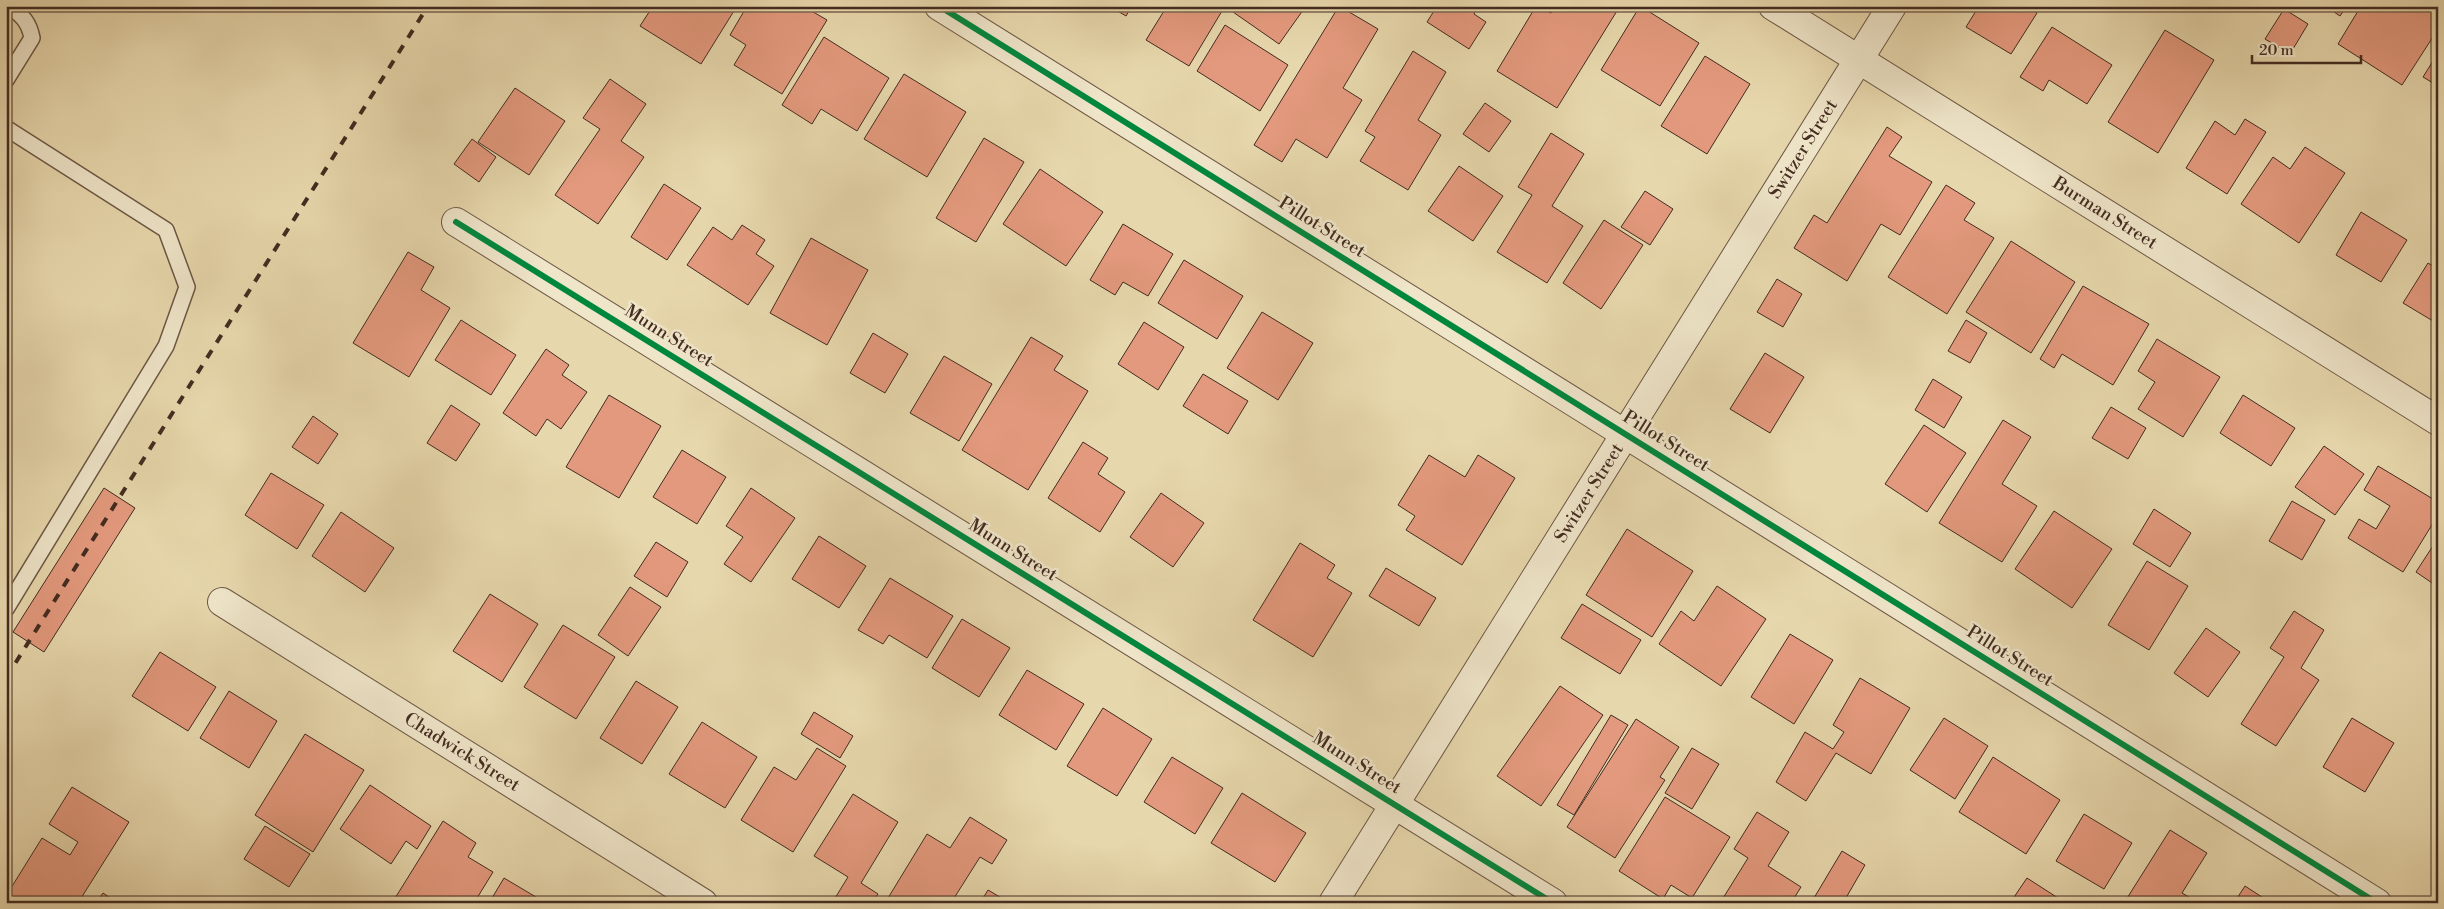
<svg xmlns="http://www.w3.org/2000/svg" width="2444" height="909" viewBox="0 0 2444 909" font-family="'Libre Bodoni',serif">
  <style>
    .building { fill: #e3997d; stroke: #432c21 }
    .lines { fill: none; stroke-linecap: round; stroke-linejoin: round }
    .service-casing { stroke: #6c5744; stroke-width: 18 }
    .minor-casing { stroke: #6c5744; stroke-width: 30 }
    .service { stroke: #efe5c9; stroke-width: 15 }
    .minor { stroke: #efe5c9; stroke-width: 28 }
    .rail { stroke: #432c21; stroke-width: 4; stroke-dasharray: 9 9; stroke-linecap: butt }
    .cycleway-casing { stroke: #efe5c9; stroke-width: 9 }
    .cycleway { stroke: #00873e; stroke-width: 6 }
    .labels { text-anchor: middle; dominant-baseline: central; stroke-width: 5; stroke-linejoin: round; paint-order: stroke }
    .street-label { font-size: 18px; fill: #432c21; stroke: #efe5c9 }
  </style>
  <rect width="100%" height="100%" fill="#e7d7ac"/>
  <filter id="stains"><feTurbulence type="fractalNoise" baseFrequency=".004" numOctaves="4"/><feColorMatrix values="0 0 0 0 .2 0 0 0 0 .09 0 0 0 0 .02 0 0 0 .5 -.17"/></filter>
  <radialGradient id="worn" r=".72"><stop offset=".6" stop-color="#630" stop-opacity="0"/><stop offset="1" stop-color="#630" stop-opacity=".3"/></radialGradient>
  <g class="building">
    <polygon points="653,6 737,6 701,64 640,26"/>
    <polygon points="747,6 803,6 827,20 782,94 734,65 746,45 730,35"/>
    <polygon points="1109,6 1132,6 1126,16"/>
    <polygon points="1167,6 1225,6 1189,66 1146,40"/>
    <polygon points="1237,6 1306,6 1279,44 1233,12"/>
    <polygon points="1339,6 1378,29 1343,88 1362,100 1327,158 1296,139 1282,162 1254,145"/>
    <polygon points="1437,6 1478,6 1474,14 1486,22 1469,49 1427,22"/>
    <polygon points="1536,6 1551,13 1556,6 1620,6 1557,108 1497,71"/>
    <polygon points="1640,6 1699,43 1660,106 1601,70"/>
    <polygon points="1979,6 2026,6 2037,13 2011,54 1966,27"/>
    <polygon points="2325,6 2347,6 2340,16"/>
    <polygon points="2361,6 2438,6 2438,29 2402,85 2338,44"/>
    <polygon points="2284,9 2308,24 2290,54 2265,39"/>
    <polygon points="1225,25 1288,65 1260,111 1197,71"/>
    <polygon points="2052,27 2112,65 2087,104 2049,80 2043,91 2020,77"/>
    <polygon points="2165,30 2214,60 2158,153 2108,122"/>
    <polygon points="824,37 889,78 857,131 821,109 812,124 782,105"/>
    <polygon points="1413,51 1446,72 1418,120 1441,135 1408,190 1360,161 1375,137 1365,131"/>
    <polygon points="2438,53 2438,86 2423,77"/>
    <polygon points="1705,56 1750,84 1707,154 1661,126"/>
    <polygon points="904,74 966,112 927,177 864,139"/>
    <polygon points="610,79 646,104 621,141 644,157 598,224 555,195 600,129 583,118"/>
    <polygon points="515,88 565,121 529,175 478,142"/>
    <polygon points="1485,103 1511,121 1489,152 1463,134"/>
    <polygon points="2245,119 2266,132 2227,194 2186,168 2215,121 2235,135"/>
    <polygon points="1887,127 1902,137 1889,156 1932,182 1900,235 1881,224 1847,281 1794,248 1814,215 1827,223"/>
    <polygon points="1551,133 1584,154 1552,206 1583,226 1547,283 1497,252 1532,195 1518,187"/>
    <polygon points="984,138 1024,162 976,242 936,218"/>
    <polygon points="472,139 496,157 479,182 454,164"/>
    <polygon points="2305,147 2345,173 2299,243 2241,204 2273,157 2290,169"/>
    <polygon points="1459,166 1503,196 1473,241 1428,211"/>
    <polygon points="1040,169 1103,212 1066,266 1003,224"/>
    <polygon points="664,184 701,208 667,260 631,237"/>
    <polygon points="1946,185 1975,203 1964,220 1994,238 1947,314 1888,277"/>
    <polygon points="1645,191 1673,209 1650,245 1621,227"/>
    <polygon points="2361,212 2407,240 2381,282 2336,255"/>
    <polygon points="1604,220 1643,245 1601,309 1563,283"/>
    <polygon points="1123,224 1173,254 1148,296 1123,282 1115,295 1090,280"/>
    <polygon points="742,225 765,240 756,254 774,266 748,305 687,265 713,227 732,240"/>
    <polygon points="811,238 868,270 827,345 770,313"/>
    <polygon points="2011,241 2075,282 2031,353 1966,312"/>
    <polygon points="408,252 434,267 421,290 450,308 409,377 353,343"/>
    <polygon points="1184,260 1243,296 1217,339 1158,303"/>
    <polygon points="2428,263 2438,269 2438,324 2403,303"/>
    <polygon points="1777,279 1802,294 1783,327 1757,312"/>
    <polygon points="2083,286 2149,324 2113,385 2062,354 2054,368 2040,359"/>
    <polygon points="1262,312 1313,343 1278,400 1227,368"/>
    <polygon points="461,320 516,355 491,395 435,360"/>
    <polygon points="1966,320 1987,333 1970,363 1948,351"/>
    <polygon points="1144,322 1184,347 1158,390 1118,364"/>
    <polygon points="873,333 908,354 885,393 850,373"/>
    <polygon points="1031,337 1063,356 1054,370 1088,391 1028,490 962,450"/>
    <polygon points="2157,339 2220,377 2183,437 2138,409 2155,382 2138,371"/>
    <polygon points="546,349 569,365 562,375 587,392 561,429 547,419 536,436 503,413"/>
    <polygon points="1765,353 1804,377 1770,433 1730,409"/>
    <polygon points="944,356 992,384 959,441 910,413"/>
    <polygon points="1203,374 1248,401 1228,434 1183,406"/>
    <polygon points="1933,379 1962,397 1944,428 1915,410"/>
    <polygon points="609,395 661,426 619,498 566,467"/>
    <polygon points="2243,395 2295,428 2271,466 2220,433"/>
    <polygon points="451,405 480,424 456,461 427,443"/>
    <polygon points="2111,407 2146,428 2128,459 2092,438"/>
    <polygon points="313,416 338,434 318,464 292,447"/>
    <polygon points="2003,420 2031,437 2002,484 2037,506 2002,562 1939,523"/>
    <polygon points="1924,425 1966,453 1927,512 1885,484"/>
    <polygon points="1083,442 1108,458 1098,474 1125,492 1100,532 1048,498"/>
    <polygon points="2324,446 2364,474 2335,515 2295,487"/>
    <polygon points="682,450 726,477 697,524 653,497"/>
    <polygon points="1429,455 1465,477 1478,455 1515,478 1462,565 1406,530 1415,516 1398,505"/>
    <polygon points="2378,466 2438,502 2438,515 2403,572 2348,538 2359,519 2376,529 2390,506 2364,490"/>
    <polygon points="271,473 324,505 297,549 245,515"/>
    <polygon points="104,488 135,508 44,652 13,632"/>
    <polygon points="751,488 795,518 751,582 724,564 743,537 726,526"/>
    <polygon points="1161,493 1204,523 1173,567 1130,537"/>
    <polygon points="2292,501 2325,520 2302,560 2269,541"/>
    <polygon points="2154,509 2191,533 2170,567 2133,544"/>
    <polygon points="2054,511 2112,549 2072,608 2015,569"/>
    <polygon points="341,512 394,548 365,592 312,556"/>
    <polygon points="1627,529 1693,571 1652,637 1586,595"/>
    <polygon points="819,536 866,566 839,608 792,579"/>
    <polygon points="2438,538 2438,587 2416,572"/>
    <polygon points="656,542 688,562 667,597 634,576"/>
    <polygon points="1300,543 1335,565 1327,578 1352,593 1313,657 1253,620"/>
    <polygon points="2147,561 2188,586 2149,650 2108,625"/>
    <polygon points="1386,568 1436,598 1419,626 1369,596"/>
    <polygon points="890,578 953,616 927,658 889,635 883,644 858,630"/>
    <polygon points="1717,586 1766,619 1721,686 1659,644 1681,611 1694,621"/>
    <polygon points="630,587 661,607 628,656 598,635"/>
    <polygon points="490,594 538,624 502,682 453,651"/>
    <polygon points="1582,604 1641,640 1620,674 1561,638"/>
    <polygon points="2294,611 2324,630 2301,668 2319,680 2276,746 2241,724 2284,657 2270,648"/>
    <polygon points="962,619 1010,648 979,697 932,668"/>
    <polygon points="563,625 615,657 576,719 524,687"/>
    <polygon points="2206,628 2240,652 2208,697 2174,673"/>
    <polygon points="1790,634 1833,660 1794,724 1751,697"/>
    <polygon points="160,652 216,687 188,731 132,696"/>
    <polygon points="1027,670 1084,704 1056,750 999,715"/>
    <polygon points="1860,678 1910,708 1871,774 1836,753 1806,801 1776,782 1805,732 1833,749 1844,732 1833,725"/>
    <polygon points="636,681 678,707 642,764 600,738"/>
    <polygon points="1560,686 1603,715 1541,806 1497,776"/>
    <polygon points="229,691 277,721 249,768 200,738"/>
    <polygon points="1103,708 1152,739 1117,796 1067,766"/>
    <polygon points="814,712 853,736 840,758 801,734"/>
    <polygon points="1611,715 1628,725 1574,815 1557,805"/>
    <polygon points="1944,718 1988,746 1955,799 1910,770"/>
    <polygon points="2352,718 2394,743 2365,792 2323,767"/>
    <polygon points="1636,719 1679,747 1660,777 1665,780 1615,858 1567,827"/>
    <polygon points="702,722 757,757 725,808 669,774"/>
    <polygon points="305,734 364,770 313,852 255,815"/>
    <polygon points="817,748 846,766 793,852 741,820 774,767 796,780"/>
    <polygon points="1692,748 1719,764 1692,809 1665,793"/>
    <polygon points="1172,757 1223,788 1195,834 1144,802"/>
    <polygon points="1993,757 2060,800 2026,854 1959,812"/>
    <polygon points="370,785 431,826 417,849 406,841 391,864 340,829"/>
    <polygon points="72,787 129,822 78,903 13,903 6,898 6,896 42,838 70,855 78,842 49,824"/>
    <polygon points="1242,793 1306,833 1275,882 1211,843"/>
    <polygon points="853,794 898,822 861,883 878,894 872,903 832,903 848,877 814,856"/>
    <polygon points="1665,797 1730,837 1692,898 1671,885 1663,899 1619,871"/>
    <polygon points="1757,812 1789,832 1768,866 1801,887 1791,903 1720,903 1748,858 1734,849"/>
    <polygon points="2084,814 2132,843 2104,889 2056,861"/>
    <polygon points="970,817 1007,840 992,864 980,857 951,903 885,903 927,834 950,848"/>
    <polygon points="443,821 476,843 468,857 493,872 474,903 427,903 421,899 419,903 392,903"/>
    <polygon points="265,826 310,854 289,887 244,859"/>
    <polygon points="2170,830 2207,853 2182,893 2199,903 2124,903"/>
    <polygon points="1842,851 1865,865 1843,903 1811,903"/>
    <polygon points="504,878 546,903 489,903"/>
    <polygon points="2027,878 2058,898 2055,903 2010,903"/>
    <polygon points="2245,886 2271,903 2234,903"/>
    <polygon points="988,890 1010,903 980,903"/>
    <polygon points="103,893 118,903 96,903"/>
  </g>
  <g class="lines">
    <defs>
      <g id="service">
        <path d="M6 80 32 38C29 22 22 15 9 6"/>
        <polyline points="6,128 166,230 187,287 166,346 6,609"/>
      </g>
      <g id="minor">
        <polyline points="939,6 2377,903"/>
        <polyline points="1773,6 2438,421"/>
        <polyline points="456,222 1553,903"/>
        <polyline points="222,602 703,903"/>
        <polyline points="1333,903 1892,6"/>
      </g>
    </defs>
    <use href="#service" class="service-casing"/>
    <use href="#minor" class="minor-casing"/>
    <use href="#service" class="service"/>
    <use href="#minor" class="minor"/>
    <polyline class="rail" points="6,678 428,6"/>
    <defs>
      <g id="cycleway">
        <polyline points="939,6 2377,903"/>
        <polyline points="456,222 1553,903"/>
      </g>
    </defs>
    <use href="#cycleway" class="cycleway-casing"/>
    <use href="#cycleway" class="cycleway"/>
  </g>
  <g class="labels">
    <g class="street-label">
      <text transform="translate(1803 149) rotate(-58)">Switzer Street</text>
      <text transform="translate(2105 213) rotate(32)">Burman Street</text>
      <text transform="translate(1322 227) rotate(32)">Pillot Street</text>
      <text transform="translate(669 336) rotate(32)">Munn Street</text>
      <text transform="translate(1666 441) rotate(32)">Pillot Street</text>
      <text transform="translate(1589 493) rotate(-58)">Switzer Street</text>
      <text transform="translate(1013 550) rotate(32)">Munn Street</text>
      <text transform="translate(2010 656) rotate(32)">Pillot Street</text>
      <text transform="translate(462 752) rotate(32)">Chadwick Street</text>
      <text transform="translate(1357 763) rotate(32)">Munn Street</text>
    </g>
  </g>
  <rect width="2444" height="909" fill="none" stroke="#e7d7ac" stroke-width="25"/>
  <rect x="8" y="8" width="2429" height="894" fill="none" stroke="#432c21" stroke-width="2.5"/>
  <rect x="12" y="12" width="2419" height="884" fill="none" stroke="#432c21"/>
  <path d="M2252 55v8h109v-8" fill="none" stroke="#432c21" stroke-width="2.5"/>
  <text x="2259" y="55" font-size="15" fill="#432c21" stroke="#efe5c9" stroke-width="4" paint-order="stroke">20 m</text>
  <rect width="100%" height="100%" filter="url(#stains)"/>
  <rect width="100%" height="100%" fill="url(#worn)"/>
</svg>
